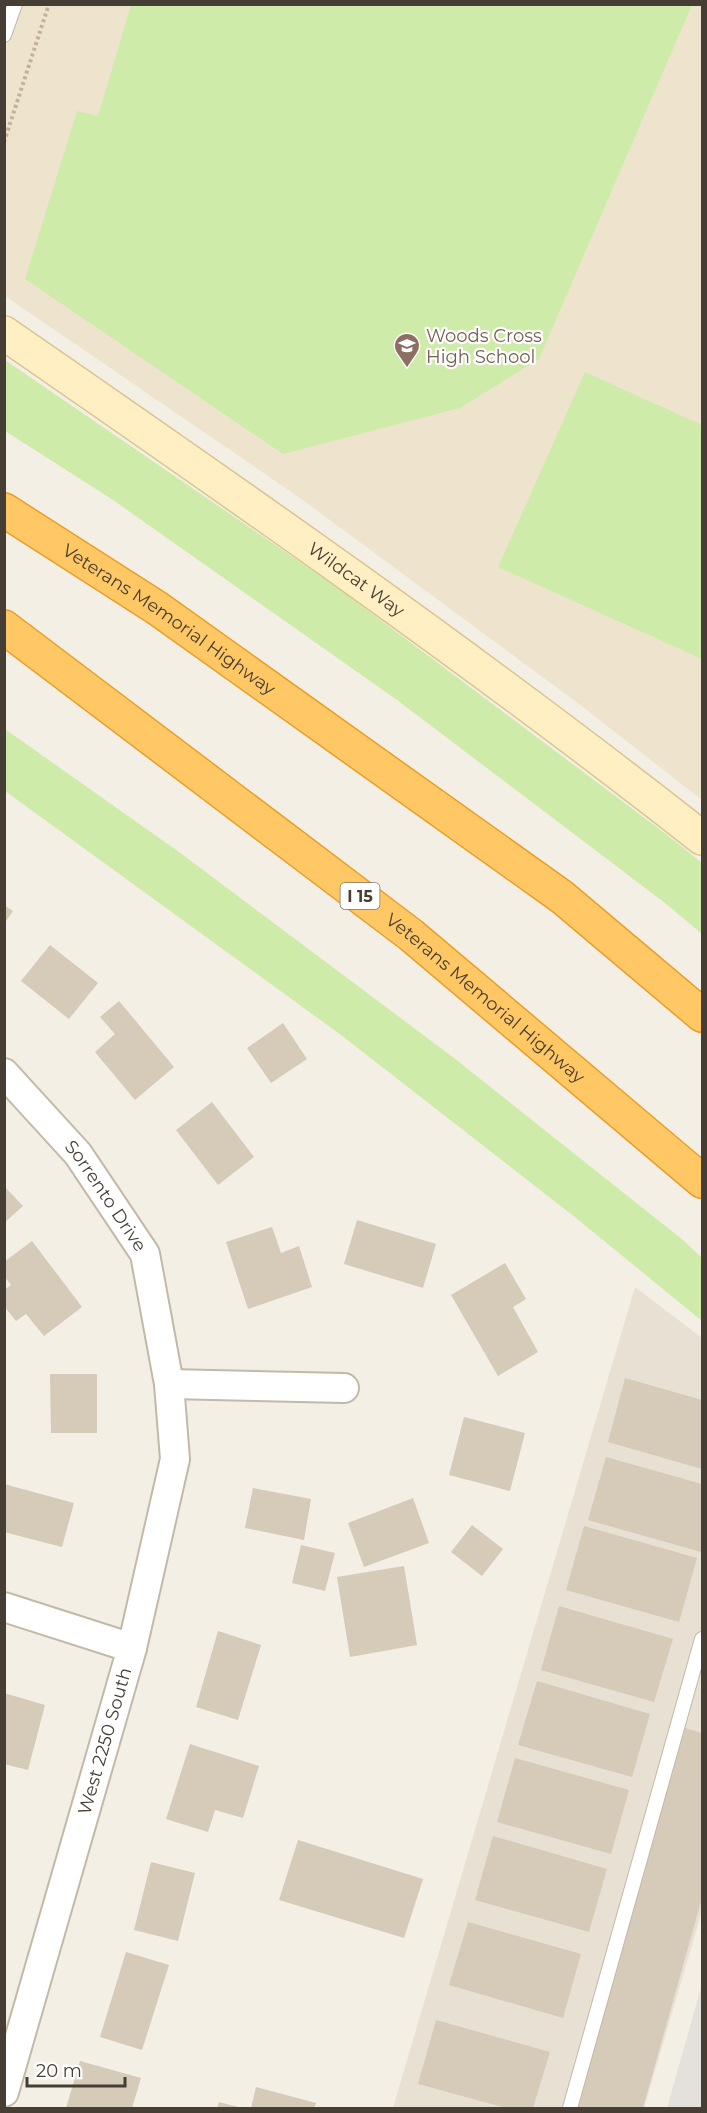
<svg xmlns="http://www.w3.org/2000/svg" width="707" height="2113" viewBox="0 0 707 2113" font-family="Montserrat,sans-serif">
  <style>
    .residential { fill: #e8e0d2 }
    .education { fill: #eee4cd }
    .green { fill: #cfebaa }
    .parking { fill: #e4e1dd }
    .building { fill: #d6cab9 }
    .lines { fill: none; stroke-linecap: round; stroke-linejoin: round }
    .lane-casing { stroke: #c2b9a9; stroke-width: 16 }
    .street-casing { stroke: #c2b9a9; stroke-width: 32 }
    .secondary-casing { stroke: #dac592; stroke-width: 36 }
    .highway-casing { stroke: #e89e2a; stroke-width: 36 }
    .path { stroke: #c2b296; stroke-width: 4; stroke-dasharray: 3 3; stroke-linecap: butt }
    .lane { stroke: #fff; stroke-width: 14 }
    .street { stroke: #fff; stroke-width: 28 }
    .secondary { stroke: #ffefc3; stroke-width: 33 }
    .highway { stroke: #ffc864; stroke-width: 33 }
    .labels { text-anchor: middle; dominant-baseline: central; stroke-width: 4.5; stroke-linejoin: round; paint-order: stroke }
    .shield { fill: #fff; stroke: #7e7871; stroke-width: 1.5 }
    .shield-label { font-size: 16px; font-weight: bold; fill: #463e34 }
    .education-label { font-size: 18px; fill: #785e54; stroke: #fff; text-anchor: start }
    .street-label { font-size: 18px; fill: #463e34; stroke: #fff }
  </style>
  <rect width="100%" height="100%" fill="#f3efe4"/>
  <polygon class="residential" points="635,1287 702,1338 702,1911 644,2108 393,2108"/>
  <polygon class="education" points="4,5 702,5 702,800 579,704 300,498 5,296"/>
  <g class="green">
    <polygon points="131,5 131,4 692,5 539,359 460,408 283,454 25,279 77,111 98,116"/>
    <polygon points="5,360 331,583 666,834 702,863 702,934 665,903 397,700 113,500 5,431"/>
    <polygon points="585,372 702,425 702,659 498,567"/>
    <polygon points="5,729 179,852 454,1058 683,1240 702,1258 702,1321 576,1218 341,1035 5,791"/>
  </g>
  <polygon class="parking" points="702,1984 702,2108 667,2108"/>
  <g class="building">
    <polygon points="4,905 13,911 4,924"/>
    <polygon points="50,945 98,983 69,1019 21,981"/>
    <polygon points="119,1001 174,1067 135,1100 95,1052 115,1034 100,1017"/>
    <polygon points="283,1023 307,1059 271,1083 247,1048"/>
    <polygon points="212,1102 254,1157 218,1185 176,1130"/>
    <polygon points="4,1186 23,1206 4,1223"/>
    <polygon points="357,1220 436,1244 423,1288 344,1264"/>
    <polygon points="272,1227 281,1253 299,1246 312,1287 248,1309 226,1242"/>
    <polygon points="32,1241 82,1307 44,1336 26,1314 16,1321 4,1306 4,1290 11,1285 4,1276 4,1262"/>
    <polygon points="505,1263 526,1299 513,1307 538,1352 498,1376 451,1295"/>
    <polygon points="50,1374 97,1374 97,1433 51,1433"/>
    <polygon points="625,1378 702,1400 702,1469 608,1442"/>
    <polygon points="464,1417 525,1433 510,1491 449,1475"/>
    <polygon points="606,1457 702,1484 701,1552 588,1520"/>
    <polygon points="4,1484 74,1503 62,1547 4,1532"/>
    <polygon points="253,1488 311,1499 304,1540 245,1528"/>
    <polygon points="413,1498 429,1543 364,1567 348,1523"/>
    <polygon points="472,1525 503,1549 482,1576 451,1552"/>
    <polygon points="584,1526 697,1558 679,1622 566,1590"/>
    <polygon points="301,1545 335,1553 325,1591 292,1583"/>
    <polygon points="404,1566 417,1645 350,1657 337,1577"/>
    <polygon points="559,1606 673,1639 654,1702 541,1670"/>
    <polygon points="218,1631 261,1645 238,1720 196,1707"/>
    <polygon points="537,1681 650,1714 632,1777 518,1745"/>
    <polygon points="4,1693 45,1705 28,1770 4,1764"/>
    <polygon points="685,1728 702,1733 702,1898 643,2108 577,2108"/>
    <polygon points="190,1744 259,1766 243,1818 215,1810 208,1832 166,1819"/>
    <polygon points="515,1758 629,1790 611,1854 497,1822"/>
    <polygon points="493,1836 607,1869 589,1932 475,1900"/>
    <polygon points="298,1840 423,1879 404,1938 279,1900"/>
    <polygon points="151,1862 195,1873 178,1941 134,1930"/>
    <polygon points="468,1922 581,1954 563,2018 449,1985"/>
    <polygon points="126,1952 169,1965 142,2050 100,2037"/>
    <polygon points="436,2020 550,2052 533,2108 506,2108 418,2084"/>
    <polygon points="80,2061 141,2078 132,2108 66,2108"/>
    <polygon points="256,2087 316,2103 314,2108 251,2108"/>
    <polygon points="219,2102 242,2108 217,2108"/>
  </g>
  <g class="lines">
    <defs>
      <g id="lane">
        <polyline points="4,35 15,4"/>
        <polyline points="570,2108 702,1639"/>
      </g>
      <g id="street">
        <path id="s1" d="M4 1073 78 1154 145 1254 169 1384 175 1459 132 1648 4 2092"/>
        <polyline points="169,1384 344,1388"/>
        <polyline points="4,1607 132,1648"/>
      </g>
      <g id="secondary">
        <path id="s2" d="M4 333C240 496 477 661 702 838"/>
      </g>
      <g id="highway">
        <path id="s3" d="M4 510 157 608 562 897 702 1015"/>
        <path id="s4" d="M4 627 411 935 702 1181"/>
      </g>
    </defs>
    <use href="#lane" class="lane-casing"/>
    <use href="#street" class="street-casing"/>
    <use href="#secondary" class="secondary-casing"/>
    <use href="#highway" class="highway-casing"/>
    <polyline class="path" points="4,142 49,4"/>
    <use href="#lane" class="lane"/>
    <use href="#street" class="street"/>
    <use href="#secondary" class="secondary"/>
    <use href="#highway" class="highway"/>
  </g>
  <defs>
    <symbol id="school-pin" viewBox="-11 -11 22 30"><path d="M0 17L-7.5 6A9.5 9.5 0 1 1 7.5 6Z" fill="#8d6e63" stroke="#fff"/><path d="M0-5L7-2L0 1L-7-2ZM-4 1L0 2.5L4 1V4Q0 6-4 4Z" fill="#fff"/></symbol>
  </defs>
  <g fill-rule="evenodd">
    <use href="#school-pin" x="392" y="331" width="30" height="40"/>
  </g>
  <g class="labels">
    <rect class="shield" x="340.5" y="883" width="39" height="26" rx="4.5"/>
    <g class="shield-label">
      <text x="360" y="896">I 15</text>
    </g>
    <g class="education-label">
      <text x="426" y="336">Woods Cross<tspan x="426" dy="21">High School</tspan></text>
    </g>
    <g class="street-label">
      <text stroke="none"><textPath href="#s2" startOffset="430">Wildcat Way</textPath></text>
      <text stroke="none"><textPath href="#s3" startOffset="198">Veterans Memorial Highway</textPath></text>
      <text stroke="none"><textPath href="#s4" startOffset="608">Veterans Memorial Highway</textPath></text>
      <text stroke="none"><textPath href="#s1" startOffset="160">Sorrento Drive</textPath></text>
      <text transform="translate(105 1741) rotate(-74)">West 2250 South</text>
    </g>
  </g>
  <rect width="707" height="2113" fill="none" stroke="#463e34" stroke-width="12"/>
  <path d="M27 2077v9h98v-9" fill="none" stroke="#463e34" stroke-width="3"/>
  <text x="36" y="2077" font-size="18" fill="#463e34" stroke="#ffffff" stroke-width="4.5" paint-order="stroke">20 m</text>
</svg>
